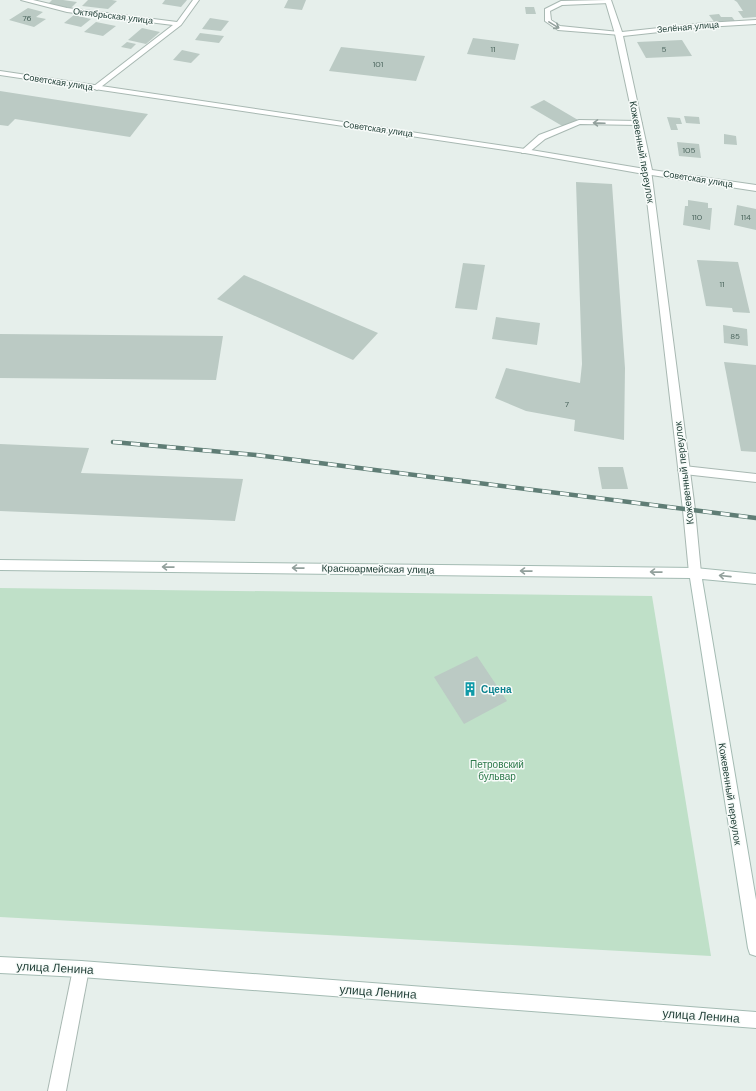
<svg xmlns="http://www.w3.org/2000/svg" width="756" height="1091" viewBox="0 0 756 1091" font-family="'DM Sans',sans-serif">
  <style>
    .green { fill: #bfe0c8 }
    .building { fill: #bbcac4 }
    .lines { fill: none; stroke-linecap: round; stroke-linejoin: round }
    .service-casing { stroke: #a8b8b2; stroke-width: 2 }
    .minor-casing { stroke: #a8b8b2; stroke-width: 2 }
    .tertiary-casing { stroke: #a8b8b2; stroke-width: 2 }
    .secondary-casing { stroke: #a4bbb3; stroke-width: 2 }
    .service { fill: #fff; fill-rule: evenodd }
    .minor { fill: #fff; fill-rule: evenodd }
    .tertiary { fill: #fff; fill-rule: evenodd }
    .secondary { fill: #fff; fill-rule: evenodd }
    .rail-casing { stroke: #5f7d75; stroke-width: 4.5 }
    .rail { stroke: #f7fbf9; stroke-width: 3; stroke-dasharray: 9; stroke-linecap: butt }
    .oneway { stroke: #92a09c }
    .labels { text-anchor: middle; dominant-baseline: central; stroke-width: 3; stroke-linejoin: round; paint-order: stroke }
    .number-label { font-size: 8px; fill: #4a645c }
    .far-street-label { font-size: 9px; fill: #24423a; stroke: #f7fbf9 }
    .street-label { font-size: 10px; fill: #24423a; stroke: #f7fbf9 }
    .culture-label { font-size: 10px; font-weight: bold; fill: #0d838f; stroke: #f7fbf9; text-anchor: start }
    .park-label { font-size: 10px; fill: #2d7a4b; stroke: #f7fbf9 }
    .near-street-label { font-size: 12px; fill: #24423a; stroke: #f7fbf9 }
  </style>
  <rect width="100%" height="100%" fill="#e6efeb"/>
  <polygon class="green" points="0,588 652,596 711,956 0,917"/>
  <g class="building">
    <polygon points="52,0 63,0 77,2 71,8 48,4"/>
    <polygon points="88,0 112,0 117,1 108,9 82,6"/>
    <polygon points="165,0 187,0 181,7 162,4"/>
    <polygon points="288,0 306,0 302,10 284,8"/>
    <polygon points="734,0 756,0 756,17 743,18 738,11 743,11 737,2"/>
    <polygon points="525,7 534,7 536,14 526,14"/>
    <polygon points="28,8 43,12 36,17 46,19 34,27 9,20"/>
    <polygon points="719,14 721,17 732,17 735,21 715,23 709,15"/>
    <polygon points="74,15 91,19 81,27 64,23"/>
    <polygon points="210,18 229,21 221,31 202,29"/>
    <polygon points="96,22 116,26 103,36 84,32"/>
    <polygon points="142,28 160,32 146,44 128,40"/>
    <polygon points="200,33 224,36 219,43 195,40"/>
    <polygon points="473,38 519,44 515,60 467,54"/>
    <polygon points="682,40 692,56 646,58 637,42"/>
    <polygon points="127,42 136,44 131,49 121,47"/>
    <polygon points="341,47 425,56 416,81 329,71"/>
    <polygon points="182,50 200,54 191,63 173,60"/>
    <polygon points="0,91 148,114 130,137 15,119 8,126 0,125"/>
    <polygon points="544,100 578,120 564,127 530,107"/>
    <polygon points="684,116 699,117 700,124 686,123"/>
    <polygon points="667,117 680,118 682,124 676,124 678,130 671,130"/>
    <polygon points="724,134 736,136 737,145 724,144"/>
    <polygon points="677,142 699,144 701,158 679,156"/>
    <polygon points="576,182 612,184 625,368 624,440 574,431 575,420 526,411 495,398 506,368 580,383 582,364"/>
    <polygon points="688,200 708,203 708,208 712,208 710,230 683,225 685,206 688,206"/>
    <polygon points="737,205 756,209 756,230 734,225"/>
    <polygon points="697,260 738,262 750,313 733,312 732,308 706,306"/>
    <polygon points="463,263 485,265 477,310 455,308"/>
    <polygon points="244,275 378,333 353,360 217,299"/>
    <polygon points="496,317 540,323 537,345 492,339"/>
    <polygon points="723,325 747,329 748,346 724,343"/>
    <polygon points="0,334 223,336 216,380 0,378"/>
    <polygon points="724,362 756,365 756,452 741,451"/>
    <polygon points="0,444 89,448 81,473 243,479 235,521 0,511"/>
    <polygon points="598,467 623,467 628,489 602,489"/>
    <polygon points="477,656 507,701 464,724 434,677"/>
  </g>
  <g class="lines">
    <defs>
      <g id="service">
        <polygon points="608,0 611,2 610,3 562,5 550,11 551,20 560,26 619,32 621,33 621,35 558,30 545,21 545,9 561,1"/>
        <polygon points="579,120 638,121 642,123 638,125 580,124 545,139 528,153 522,153 521,151 539,135"/>
        <polygon points="684,466 756,474 756,482 684,474 680,473 678,470 680,467"/>
        <polygon points="81,961 87,963 89,969 66,1091 48,1091 73,969 75,963"/>
      </g>
      <g id="minor">
        <polygon points="21,0 33,0 67,8 177,22 193,0 199,0 181,25 97,90 93,88 94,86 173,25 67,12"/>
        <polygon points="605,0 611,0 622,32 705,23 756,20 756,24 705,27 623,36 652,170 756,185 756,191 645,174 615,34"/>
      </g>
      <polygon id="tertiary" points="0,71 525,149 651,170 695,510 701,573 699,577 695,578 691,577 689,573 683,510 644,174 525,153 0,75"/>
      <g id="secondary">
        <polygon points="0,560 695,568 756,574 756,584 702,579 756,900 756,956 750,954 748,948 690,578 0,570"/>
        <polygon points="0,957 81,961 756,1012 756,1028 81,977 0,973"/>
      </g>
    </defs>
    <use href="#service" class="service-casing"/>
    <use href="#minor" class="minor-casing"/>
    <use href="#tertiary" class="tertiary-casing"/>
    <use href="#secondary" class="secondary-casing"/>
    <use href="#service" class="service"/>
    <use href="#minor" class="minor"/>
    <use href="#tertiary" class="tertiary"/>
    <use href="#secondary" class="secondary"/>
    <defs>
      <polyline id="rail" points="113,442 256,455 756,518"/>
    </defs>
    <use href="#rail" class="rail-casing"/>
    <use href="#rail" class="rail"/>
  </g>
  <defs><path id="oneway-shaft" d="M-6 0H5M1.5-3L5.5 0L1.5 3" fill="none" stroke-width="1.6" stroke-linecap="round" stroke-linejoin="round"/></defs>
  <g class="oneway">
    <use href="#oneway-shaft" transform="translate(554 25) rotate(31)"/>
    <use href="#oneway-shaft" transform="translate(599 123) rotate(-178)"/>
    <use href="#oneway-shaft" transform="translate(168 567) rotate(-179)"/>
    <use href="#oneway-shaft" transform="translate(298 568) rotate(-179)"/>
    <use href="#oneway-shaft" transform="translate(526 571) rotate(-179)"/>
    <use href="#oneway-shaft" transform="translate(656 572) rotate(-179)"/>
    <use href="#oneway-shaft" transform="translate(725 576) rotate(-174)"/>
  </g>
  <defs>
    <symbol id="building-bare" viewBox="-9 -9 18 18"><path d="M-4-6H4V6H1V3H-1V6H-4ZM-2.5-4.3h1.7v1.8h-1.7ZM.8-4.3h1.7v1.8H.8ZM-2.5-1h1.7V.8h-1.7ZM.8-1h1.7V.8H.8Z" fill="#0f9aa8" stroke="#f7fbf9" stroke-width="2.5" paint-order="stroke"/></symbol>
  </defs>
  <g fill-rule="evenodd">
    <use href="#building-bare" x="460" y="679" width="20" height="20"/>
  </g>
  <g class="labels">
    <g class="number-label">
      <text x="27" y="18">76</text>
      <text x="493" y="49">11</text>
      <text x="664" y="49">5</text>
      <text x="378" y="64">101</text>
      <text x="689" y="150">105</text>
      <text x="697" y="217">110</text>
      <text x="746" y="217">114</text>
      <text x="722" y="284">11</text>
      <text x="735" y="336">85</text>
      <text x="567" y="404">7</text>
    </g>
    <g class="far-street-label">
      <text transform="translate(113 16) rotate(7)">Октябрьская улица</text>
      <text transform="translate(688 27) rotate(-5)">Зелёная улица</text>
      <text transform="translate(58 82) rotate(9)">Советская улица</text>
      <text transform="translate(378 129) rotate(8)">Советская улица</text>
      <text transform="translate(698 179) rotate(9)">Советская улица</text>
    </g>
    <g class="street-label">
      <text transform="translate(642 152) rotate(80)">Кожевенный переулок</text>
      <text transform="translate(684 473) rotate(-97)">Кожевенный переулок</text>
      <text transform="translate(378 569) rotate(1)">Красноармейская улица</text>
      <text transform="translate(730 794) rotate(81)">Кожевенный переулок</text>
    </g>
    <g class="culture-label">
      <text x="481" y="689">Сцена</text>
    </g>
    <g class="park-label">
      <text x="497" y="764">Петровский<tspan x="497" dy="12">бульвар</tspan></text>
    </g>
    <g class="near-street-label">
      <text transform="translate(55 968) rotate(3)">улица Ленина</text>
      <text transform="translate(378 992) rotate(4)">улица Ленина</text>
      <text transform="translate(701 1016) rotate(4)">улица Ленина</text>
    </g>
  </g>
</svg>
